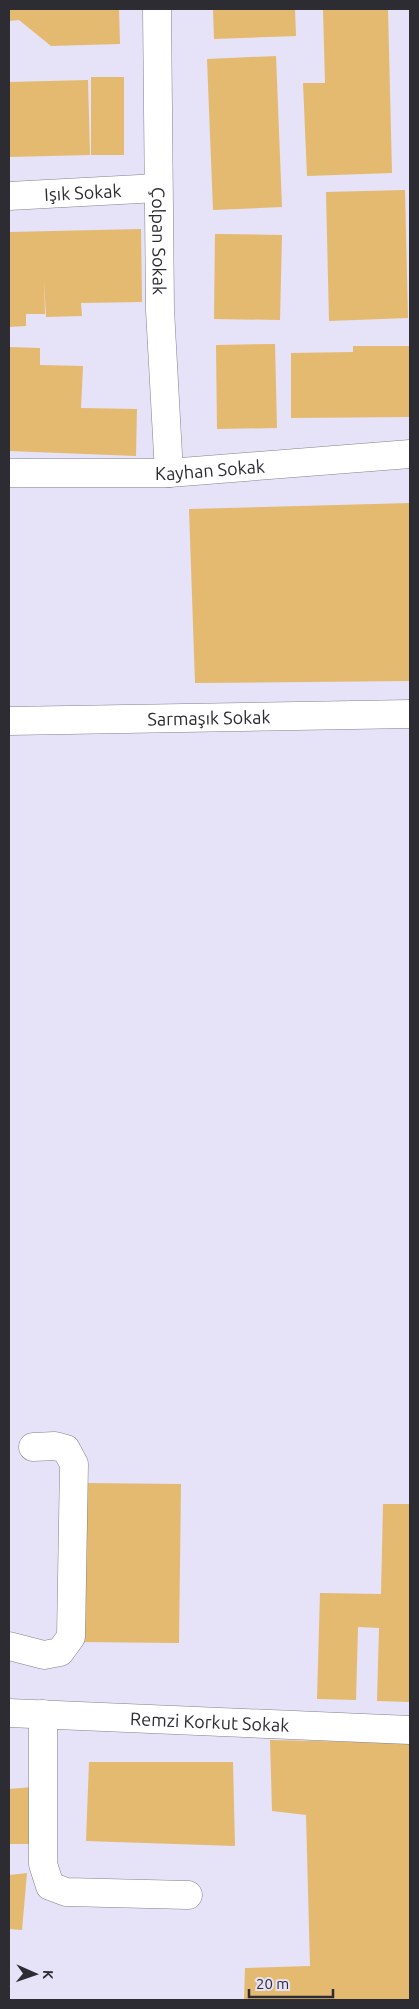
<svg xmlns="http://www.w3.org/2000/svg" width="419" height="2009" viewBox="0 0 419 2009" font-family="Ubuntu,sans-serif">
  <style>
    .building { fill: #e3ba6f }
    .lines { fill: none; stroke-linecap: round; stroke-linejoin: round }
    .minor-casing { stroke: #838092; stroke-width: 29 }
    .minor { stroke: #fff; stroke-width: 28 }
    .labels { text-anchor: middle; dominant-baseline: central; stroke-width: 4; stroke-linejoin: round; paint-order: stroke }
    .street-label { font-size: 18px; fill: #2d2c33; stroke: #e6e2f7 }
  </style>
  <rect width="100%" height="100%" fill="#e6e2f7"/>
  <g class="building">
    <polygon points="9,9 119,9 120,44 51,46 19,20 9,21"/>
    <polygon points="213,9 295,9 296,36 214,39"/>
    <polygon points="323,9 388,9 392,173 307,176 303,83 325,83"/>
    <polygon points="276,56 282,207 213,210 207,59"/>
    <rect x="91" y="77" width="33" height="78"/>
    <polygon points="88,80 90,155 9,157 9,82"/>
    <polygon points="405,190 408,318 329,321 326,192"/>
    <polygon points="141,229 142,302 81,303 82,316 46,317 44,280 45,314 26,314 26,326 9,327 9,232"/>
    <polygon points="215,234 282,235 280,320 214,319"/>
    <polygon points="275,344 277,428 217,429 216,345"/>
    <polygon points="353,346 410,346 410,417 291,418 291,353 353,352"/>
    <polygon points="9,347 40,348 40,365 83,366 81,408 137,409 136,456 9,451"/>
    <polygon points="410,503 410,681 195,683 189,509"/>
    <polygon points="84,1483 181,1484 179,1643 83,1642"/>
    <polygon points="383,1504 410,1504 410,1702 377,1701 379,1628 358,1627 356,1700 317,1699 320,1593 381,1594"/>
    <polygon points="270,1740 410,1743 410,2000 244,2000 245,1968 310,1966 306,1815 272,1811"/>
    <polygon points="89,1762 233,1762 235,1846 86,1841"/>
    <polygon points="33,1787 29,1844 9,1844 9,1789"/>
    <polygon points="27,1873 22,1930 9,1929 9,1875"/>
  </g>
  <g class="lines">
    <defs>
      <g id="minor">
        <path id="s1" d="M157 9 160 310 169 473"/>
        <path id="s2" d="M9 196 158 188"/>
        <path id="s3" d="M9 473H169L410 454"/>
        <path id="s4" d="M9 721 410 714"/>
        <polyline points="9,1646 44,1655 60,1652 71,1637 74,1464 66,1449 55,1446 33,1447"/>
        <path id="s5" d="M9 1713 410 1730"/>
        <polyline points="43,1714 43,1864 50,1886 66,1892 188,1895"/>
      </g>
    </defs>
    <use href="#minor" class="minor-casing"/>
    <use href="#minor" class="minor"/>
  </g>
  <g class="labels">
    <g class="street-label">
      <text stroke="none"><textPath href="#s2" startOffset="74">Işık Sokak</textPath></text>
      <text stroke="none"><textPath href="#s1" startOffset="232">Çolpan Sokak</textPath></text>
      <text stroke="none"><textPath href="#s3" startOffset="201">Kayhan Sokak</textPath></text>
      <text stroke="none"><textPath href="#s4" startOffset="200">Sarmaşık Sokak</textPath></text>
      <text stroke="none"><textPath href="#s5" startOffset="201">Remzi Korkut Sokak</textPath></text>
    </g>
  </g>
  <rect width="419" height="2009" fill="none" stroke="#2d2c33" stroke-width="20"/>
  <g transform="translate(35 1974) rotate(92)" stroke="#e6e2f7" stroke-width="4" paint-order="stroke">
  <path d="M0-4L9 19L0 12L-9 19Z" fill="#2d2c33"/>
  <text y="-8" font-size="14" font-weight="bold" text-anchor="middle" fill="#2d2c33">K</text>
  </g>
  <path d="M249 1989v8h84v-8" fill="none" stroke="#2d2c33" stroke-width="2.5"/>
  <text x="256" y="1989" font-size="15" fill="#2d2c33" stroke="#e6e2f7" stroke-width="4" paint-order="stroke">20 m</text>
</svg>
